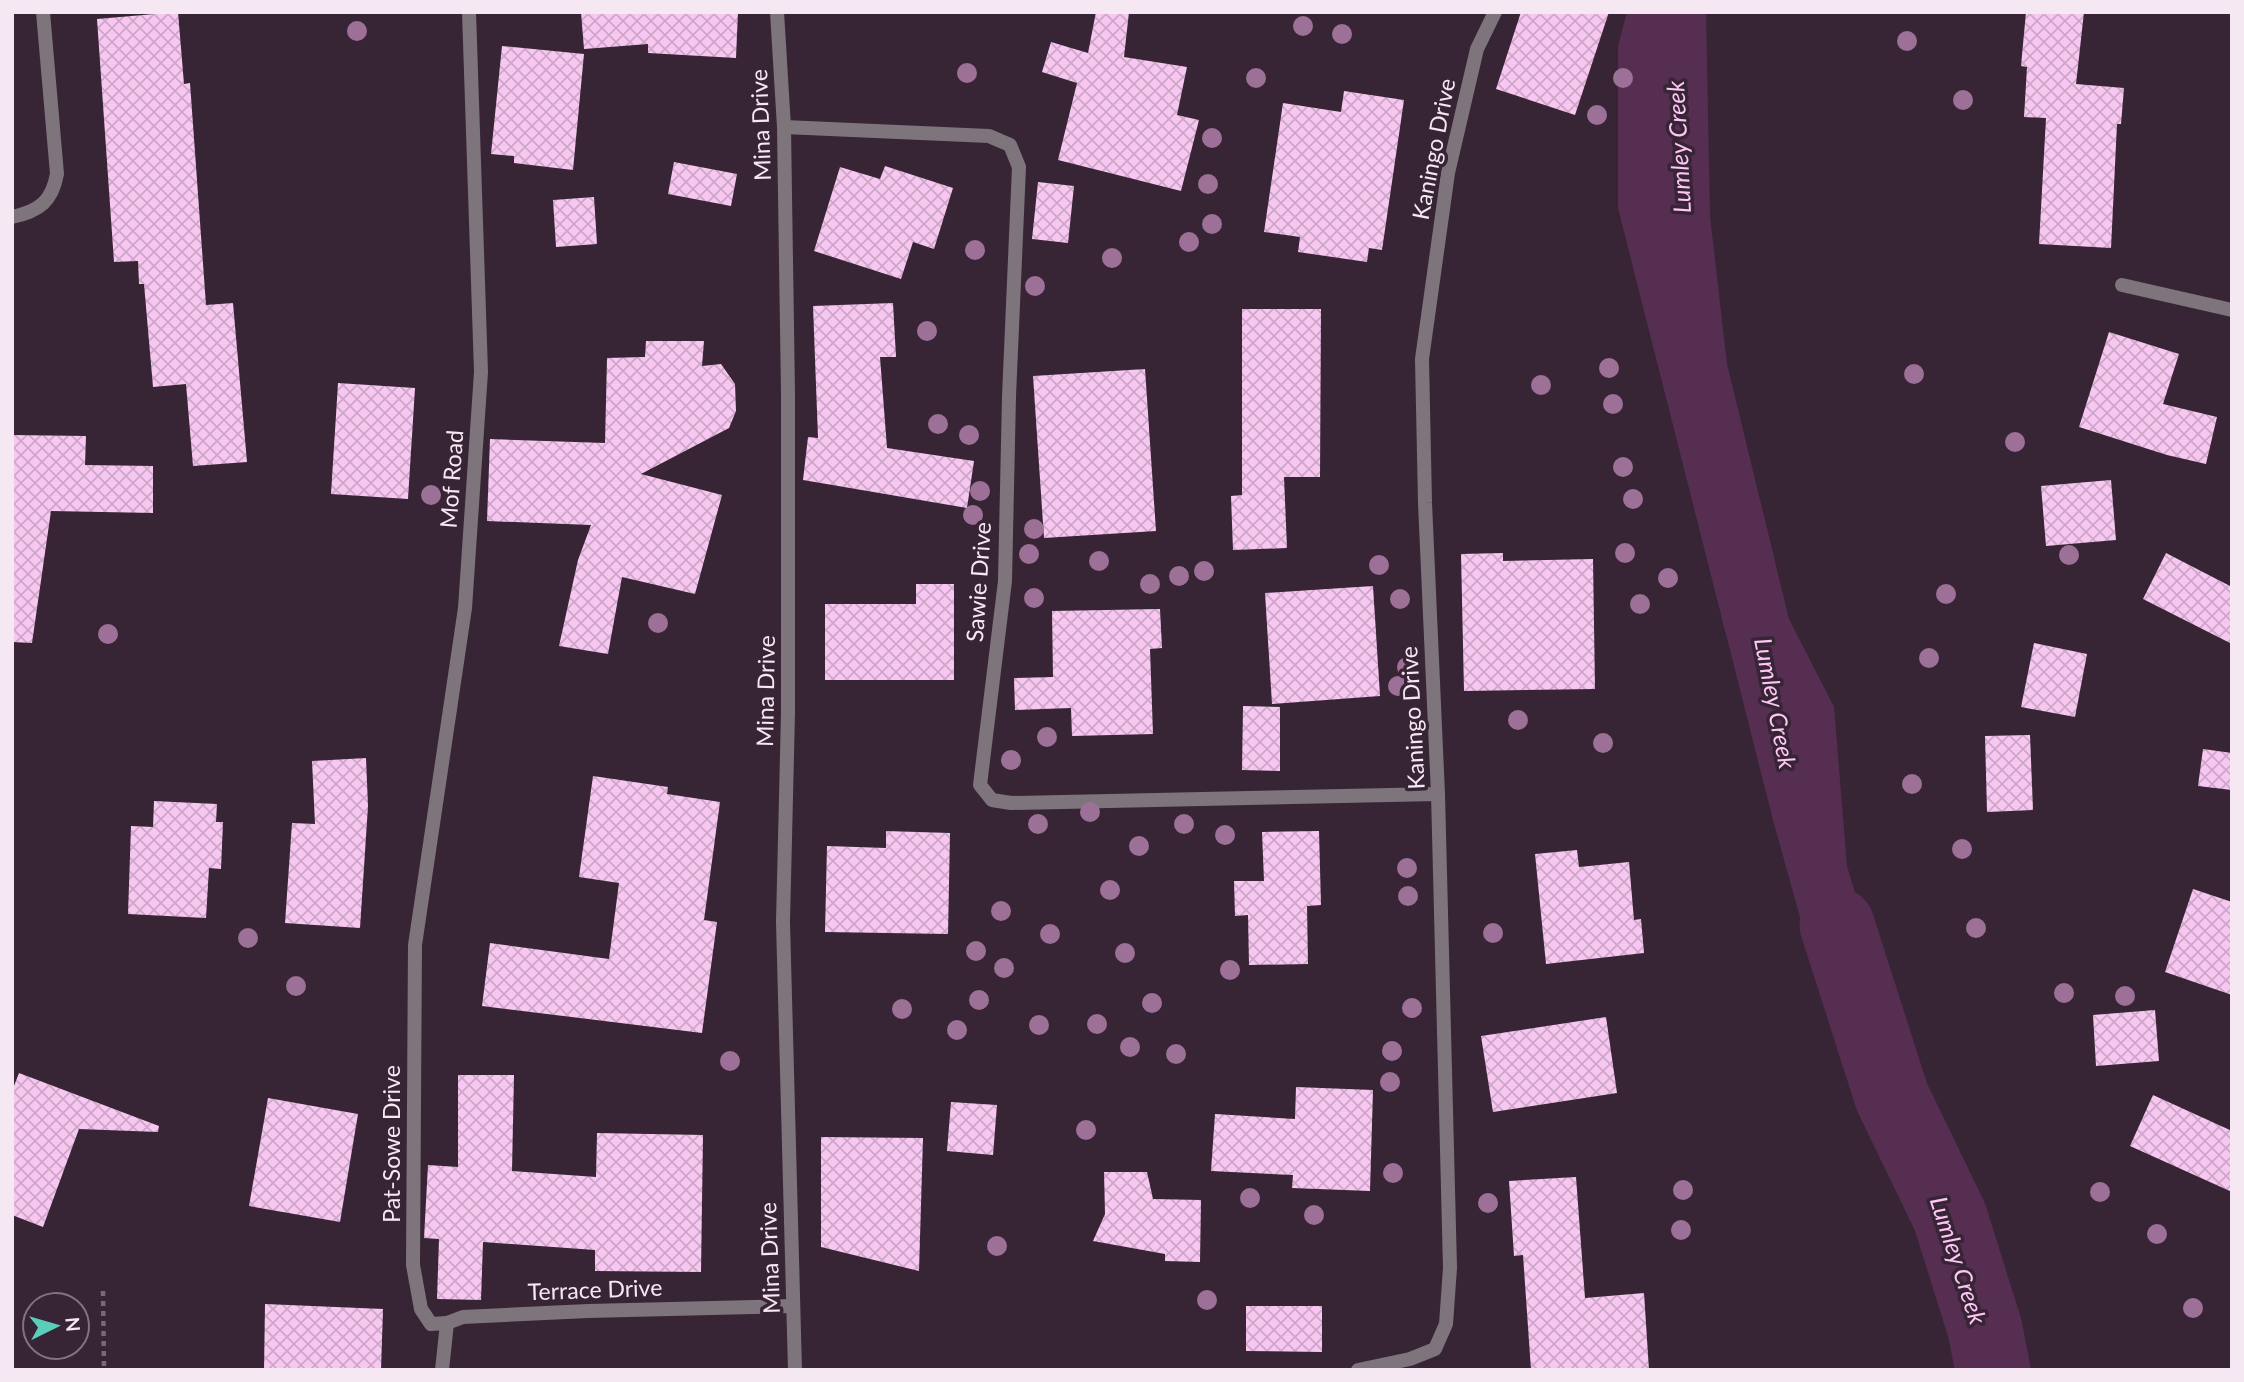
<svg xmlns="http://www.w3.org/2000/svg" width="2244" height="1382" viewBox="0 0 2244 1382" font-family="Lato,sans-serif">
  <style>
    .water { fill: #562e52 }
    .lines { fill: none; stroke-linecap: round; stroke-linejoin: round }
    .river { stroke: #562e52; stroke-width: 75 }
    .building { fill: url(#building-cross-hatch) }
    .path { stroke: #796877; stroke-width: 4.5; stroke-dasharray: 5 5; stroke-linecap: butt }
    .street { stroke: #7e747c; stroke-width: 14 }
    .tree { fill: #9d7097 }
    .labels { text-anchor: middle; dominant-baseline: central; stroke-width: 7; stroke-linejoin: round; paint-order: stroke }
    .street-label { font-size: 23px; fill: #f5e8f3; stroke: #372535 }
    .water-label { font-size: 24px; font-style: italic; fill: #fec7f6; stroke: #372535 }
  </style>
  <defs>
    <pattern id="building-cross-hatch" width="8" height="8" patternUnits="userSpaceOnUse" patternTransform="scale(1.75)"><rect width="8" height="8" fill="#f8c7f1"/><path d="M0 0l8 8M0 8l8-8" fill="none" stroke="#cca7c7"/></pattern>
  </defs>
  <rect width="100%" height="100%" fill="#372535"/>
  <polygon class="water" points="1627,12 1706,12 1710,216 1727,364 1789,619 1834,707 1847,866 1893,1019 1832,1032 1773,820 1618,208 1618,46"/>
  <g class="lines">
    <polyline class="river" points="1837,925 1892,1097 1950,1217 1985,1329 1993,1370"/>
  </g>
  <g class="building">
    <polygon points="178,12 184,84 190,83 206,305 233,303 247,462 193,466 186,384 153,387 144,284 139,284 138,261 114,262 97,19"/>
    <polygon points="581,12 738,12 736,58 648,53 648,44 584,49"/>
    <polygon points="1096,12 1129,12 1124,57 1187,67 1177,115 1199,120 1181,191 1058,160 1077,83 1042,72 1051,42 1088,53"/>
    <polygon points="1521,12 1609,12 1575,115 1496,89"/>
    <polygon points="2026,12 2084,12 2076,84 2124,88 2121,124 2117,124 2111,248 2039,244 2046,118 2024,117 2027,67 2021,66"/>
    <polygon points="502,46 584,54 573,170 514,163 514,156 491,154"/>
    <polygon points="1344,91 1404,100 1382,250 1369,248 1367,262 1298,252 1300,237 1264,232 1283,103 1341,112"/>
    <polygon points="674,162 737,174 731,206 668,194"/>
    <polygon points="885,166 953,188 934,249 913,242 901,279 814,251 840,167 880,179"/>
    <polygon points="1038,182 1074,186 1068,243 1032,239"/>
    <polygon points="594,197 597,244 556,247 553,200"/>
    <polygon points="893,303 896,357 880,357 887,448 974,461 967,508 803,480 808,437 818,438 813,306"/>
    <polygon points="1242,309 1321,309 1320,477 1284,477 1287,548 1233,550 1231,496 1242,495"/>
    <polygon points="2109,332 2179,354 2163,404 2217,417 2206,464 2167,455 2079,427"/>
    <polygon points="646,341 704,341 702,366 721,364 735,384 736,411 729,428 641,474 722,495 695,594 622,577 608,654 559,646 578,560 591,525 487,521 490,439 605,443 607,358 645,357"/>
    <polygon points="1145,369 1156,531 1044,538 1033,376"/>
    <polygon points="338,383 415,388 408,499 331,494"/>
    <polygon points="12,435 86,436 85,465 153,466 153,513 51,511 32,643 12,642"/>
    <polygon points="2111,480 2116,540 2046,546 2041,486"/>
    <polygon points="1503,553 1503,561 1593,559 1595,689 1464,691 1461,554"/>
    <polygon points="2166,553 2232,587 2232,644 2143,599"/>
    <polygon points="916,584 954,584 954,680 825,680 825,604 916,604"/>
    <polygon points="1373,586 1380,696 1272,704 1265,593"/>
    <polygon points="1160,609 1162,648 1150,649 1153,734 1072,736 1071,708 1015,710 1014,678 1053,677 1052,611"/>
    <polygon points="2034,643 2087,654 2075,717 2021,707"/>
    <polygon points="1243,706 1280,707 1280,771 1242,770"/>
    <polygon points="2030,735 2033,810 1987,812 1985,736"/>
    <polygon points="2203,749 2232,753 2232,790 2198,786"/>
    <polygon points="366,758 368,806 360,928 285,923 292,823 315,824 312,761"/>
    <polygon points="593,776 668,787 667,794 720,802 704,920 717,922 702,1033 482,1006 490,943 609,959 619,883 579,877"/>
    <polygon points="154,801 217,804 216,822 223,822 221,869 209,868 206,918 128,914 131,826 153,827"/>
    <polygon points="886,831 950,833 948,934 825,932 827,846 886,848"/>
    <polygon points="1319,831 1321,905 1307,906 1308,964 1249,965 1248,915 1235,916 1234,881 1264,881 1262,832"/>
    <polygon points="1577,850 1579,867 1629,862 1634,920 1641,919 1644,953 1546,964 1535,854"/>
    <polygon points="2193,889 2232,902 2232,995 2165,972"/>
    <polygon points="2155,1010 2159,1061 2096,1066 2093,1015"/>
    <polygon points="1606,1017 1617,1093 1493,1112 1481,1036"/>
    <polygon points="19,1073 159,1126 158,1132 79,1129 43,1227 12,1215 12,1091"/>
    <polygon points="458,1075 514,1075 512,1171 596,1177 597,1133 703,1135 701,1272 595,1271 595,1250 483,1242 481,1300 437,1299 439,1239 424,1238 428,1165 458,1167"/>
    <polygon points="1296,1087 1373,1090 1370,1191 1292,1188 1293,1175 1211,1171 1215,1114 1295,1119"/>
    <polygon points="2153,1095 2232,1131 2232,1192 2130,1146"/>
    <polygon points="268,1098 358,1114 340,1222 249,1206"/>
    <polygon points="951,1102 997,1105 993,1155 947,1151"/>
    <polygon points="821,1137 923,1138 919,1271 821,1247"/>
    <polygon points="1104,1172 1147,1172 1153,1199 1201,1200 1200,1262 1165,1261 1165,1254 1093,1241 1105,1214"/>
    <polygon points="1576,1177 1585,1298 1644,1293 1649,1370 1531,1370 1523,1255 1514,1256 1509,1181"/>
    <polygon points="265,1304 383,1309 381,1370 264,1370"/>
    <polygon points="1246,1306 1322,1306 1322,1352 1246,1351"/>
  </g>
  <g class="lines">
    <polyline class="path" points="103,1291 104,1370"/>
    <g class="street">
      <polyline points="777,12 784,127 788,394 788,713 783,922 795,1370"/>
      <polyline points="784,127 989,136 1010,145 1019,167 1009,396 1005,581 980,785 992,800 1011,803 1438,794"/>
      <path d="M12 217C40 211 52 201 57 174L43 12"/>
      <polyline points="2122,285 2232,310"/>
      <polyline points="447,1323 431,1324 421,1309 413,1265 415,945 465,608 481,372 469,12"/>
      <polyline points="442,1370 447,1323 463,1317 588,1311 793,1306"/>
      <polyline points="1358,1370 1410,1359 1435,1349 1446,1324 1450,1268 1438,794 1425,503 1422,359 1448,173 1477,49 1495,12"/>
    </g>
  </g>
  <g class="tree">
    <circle cx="1303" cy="26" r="10"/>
    <circle cx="357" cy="31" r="10"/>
    <circle cx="1342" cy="34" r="10"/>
    <circle cx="1907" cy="41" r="10"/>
    <circle cx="967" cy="73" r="10"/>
    <circle cx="1256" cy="78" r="10"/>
    <circle cx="1623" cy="78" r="10"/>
    <circle cx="1963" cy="100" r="10"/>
    <circle cx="1597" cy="115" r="10"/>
    <circle cx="1212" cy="138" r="10"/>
    <circle cx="1208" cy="184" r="10"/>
    <circle cx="1212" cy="224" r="10"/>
    <circle cx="1189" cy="242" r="10"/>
    <circle cx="975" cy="250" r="10"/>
    <circle cx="1112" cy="258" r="10"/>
    <circle cx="1035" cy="286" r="10"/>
    <circle cx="927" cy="331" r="10"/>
    <circle cx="1609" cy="368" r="10"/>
    <circle cx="1914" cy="374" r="10"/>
    <circle cx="1541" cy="385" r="10"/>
    <circle cx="1613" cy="404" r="10"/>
    <circle cx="938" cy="424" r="10"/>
    <circle cx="969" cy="435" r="10"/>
    <circle cx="2015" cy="442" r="10"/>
    <circle cx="1623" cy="467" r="10"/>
    <circle cx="980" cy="491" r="10"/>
    <circle cx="431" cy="495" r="10"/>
    <circle cx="1633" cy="499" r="10"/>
    <circle cx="973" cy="515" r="10"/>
    <circle cx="1034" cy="529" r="10"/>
    <circle cx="1625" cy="553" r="10"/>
    <circle cx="1029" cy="554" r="10"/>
    <circle cx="2069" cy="555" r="10"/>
    <circle cx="1099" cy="561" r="10"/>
    <circle cx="1379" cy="565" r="10"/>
    <circle cx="1204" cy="571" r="10"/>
    <circle cx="1179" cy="576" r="10"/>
    <circle cx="1668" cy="578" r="10"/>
    <circle cx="1150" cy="584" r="10"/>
    <circle cx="1946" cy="594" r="10"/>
    <circle cx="1034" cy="598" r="10"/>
    <circle cx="1400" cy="599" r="10"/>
    <circle cx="1640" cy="604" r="10"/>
    <circle cx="658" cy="623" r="10"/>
    <circle cx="108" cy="634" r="10"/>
    <circle cx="1929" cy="658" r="10"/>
    <circle cx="1407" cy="667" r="10"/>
    <circle cx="1398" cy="686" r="10"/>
    <circle cx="1518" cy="720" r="10"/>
    <circle cx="1047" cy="737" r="10"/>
    <circle cx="1603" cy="743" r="10"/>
    <circle cx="1011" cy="760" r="10"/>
    <circle cx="1912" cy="784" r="10"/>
    <circle cx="1090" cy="812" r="10"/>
    <circle cx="1038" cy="824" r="10"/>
    <circle cx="1184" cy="824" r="10"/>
    <circle cx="1225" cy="835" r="10"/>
    <circle cx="1139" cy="846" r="10"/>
    <circle cx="1962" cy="849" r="10"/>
    <circle cx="1407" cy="868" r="10"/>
    <circle cx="1110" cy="890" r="10"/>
    <circle cx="1408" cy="896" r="10"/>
    <circle cx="1001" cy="911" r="10"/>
    <circle cx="1976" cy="928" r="10"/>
    <circle cx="1493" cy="933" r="10"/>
    <circle cx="1050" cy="934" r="10"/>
    <circle cx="248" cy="938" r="10"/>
    <circle cx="976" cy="951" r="10"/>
    <circle cx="1125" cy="953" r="10"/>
    <circle cx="1004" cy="968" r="10"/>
    <circle cx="1230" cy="970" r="10"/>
    <circle cx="296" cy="986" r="10"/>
    <circle cx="2064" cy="993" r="10"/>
    <circle cx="2125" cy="996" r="10"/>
    <circle cx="979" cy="1000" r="10"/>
    <circle cx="1152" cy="1003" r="10"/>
    <circle cx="1412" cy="1008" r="10"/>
    <circle cx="902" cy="1009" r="10"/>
    <circle cx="1097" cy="1024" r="10"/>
    <circle cx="1039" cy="1025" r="10"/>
    <circle cx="957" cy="1030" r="10"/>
    <circle cx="1130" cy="1047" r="10"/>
    <circle cx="1392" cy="1051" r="10"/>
    <circle cx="1176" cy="1054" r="10"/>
    <circle cx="730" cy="1061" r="10"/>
    <circle cx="1390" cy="1082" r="10"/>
    <circle cx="1086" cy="1130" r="10"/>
    <circle cx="1393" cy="1173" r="10"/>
    <circle cx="1683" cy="1190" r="10"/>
    <circle cx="2100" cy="1192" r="10"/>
    <circle cx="1250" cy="1198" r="10"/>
    <circle cx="1488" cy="1203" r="10"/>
    <circle cx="1314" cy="1215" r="10"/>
    <circle cx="1681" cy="1230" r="10"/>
    <circle cx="2157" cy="1234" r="10"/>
    <circle cx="997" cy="1246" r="10"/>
    <circle cx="1207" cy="1300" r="10"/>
    <circle cx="2193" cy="1308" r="10"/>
  </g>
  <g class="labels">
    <g class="street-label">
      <text transform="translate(760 125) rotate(-92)">Mina Drive</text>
      <text transform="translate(1433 149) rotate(-79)">Kaningo Drive</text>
      <text transform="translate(451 479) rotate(-86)">Mof Road</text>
      <text transform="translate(978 582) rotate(-86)">Sawie Drive</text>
      <text transform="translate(765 691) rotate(-89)">Mina Drive</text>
      <text transform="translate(1412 718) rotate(-93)">Kaningo Drive</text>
      <text transform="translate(391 1144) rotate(-90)">Pat-Sowe Drive</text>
      <text transform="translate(769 1258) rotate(-92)">Mina Drive</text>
      <text transform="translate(595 1289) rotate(-2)">Terrace Drive</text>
    </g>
    <g class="water-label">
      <text transform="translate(1678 147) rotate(-93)">Lumley Creek</text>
      <text transform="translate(1776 703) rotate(79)">Lumley Creek</text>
      <text transform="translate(1959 1260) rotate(72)">Lumley Creek</text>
    </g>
  </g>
  <rect width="2244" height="1382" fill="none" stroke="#f5e8f3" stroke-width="28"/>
  <g transform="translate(56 1326) rotate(85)"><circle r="33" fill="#372535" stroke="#837381" stroke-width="2"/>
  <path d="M0-5L12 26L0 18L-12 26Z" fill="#5bcebb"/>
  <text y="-10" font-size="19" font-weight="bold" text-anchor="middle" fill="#f5e8f3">N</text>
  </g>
</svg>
